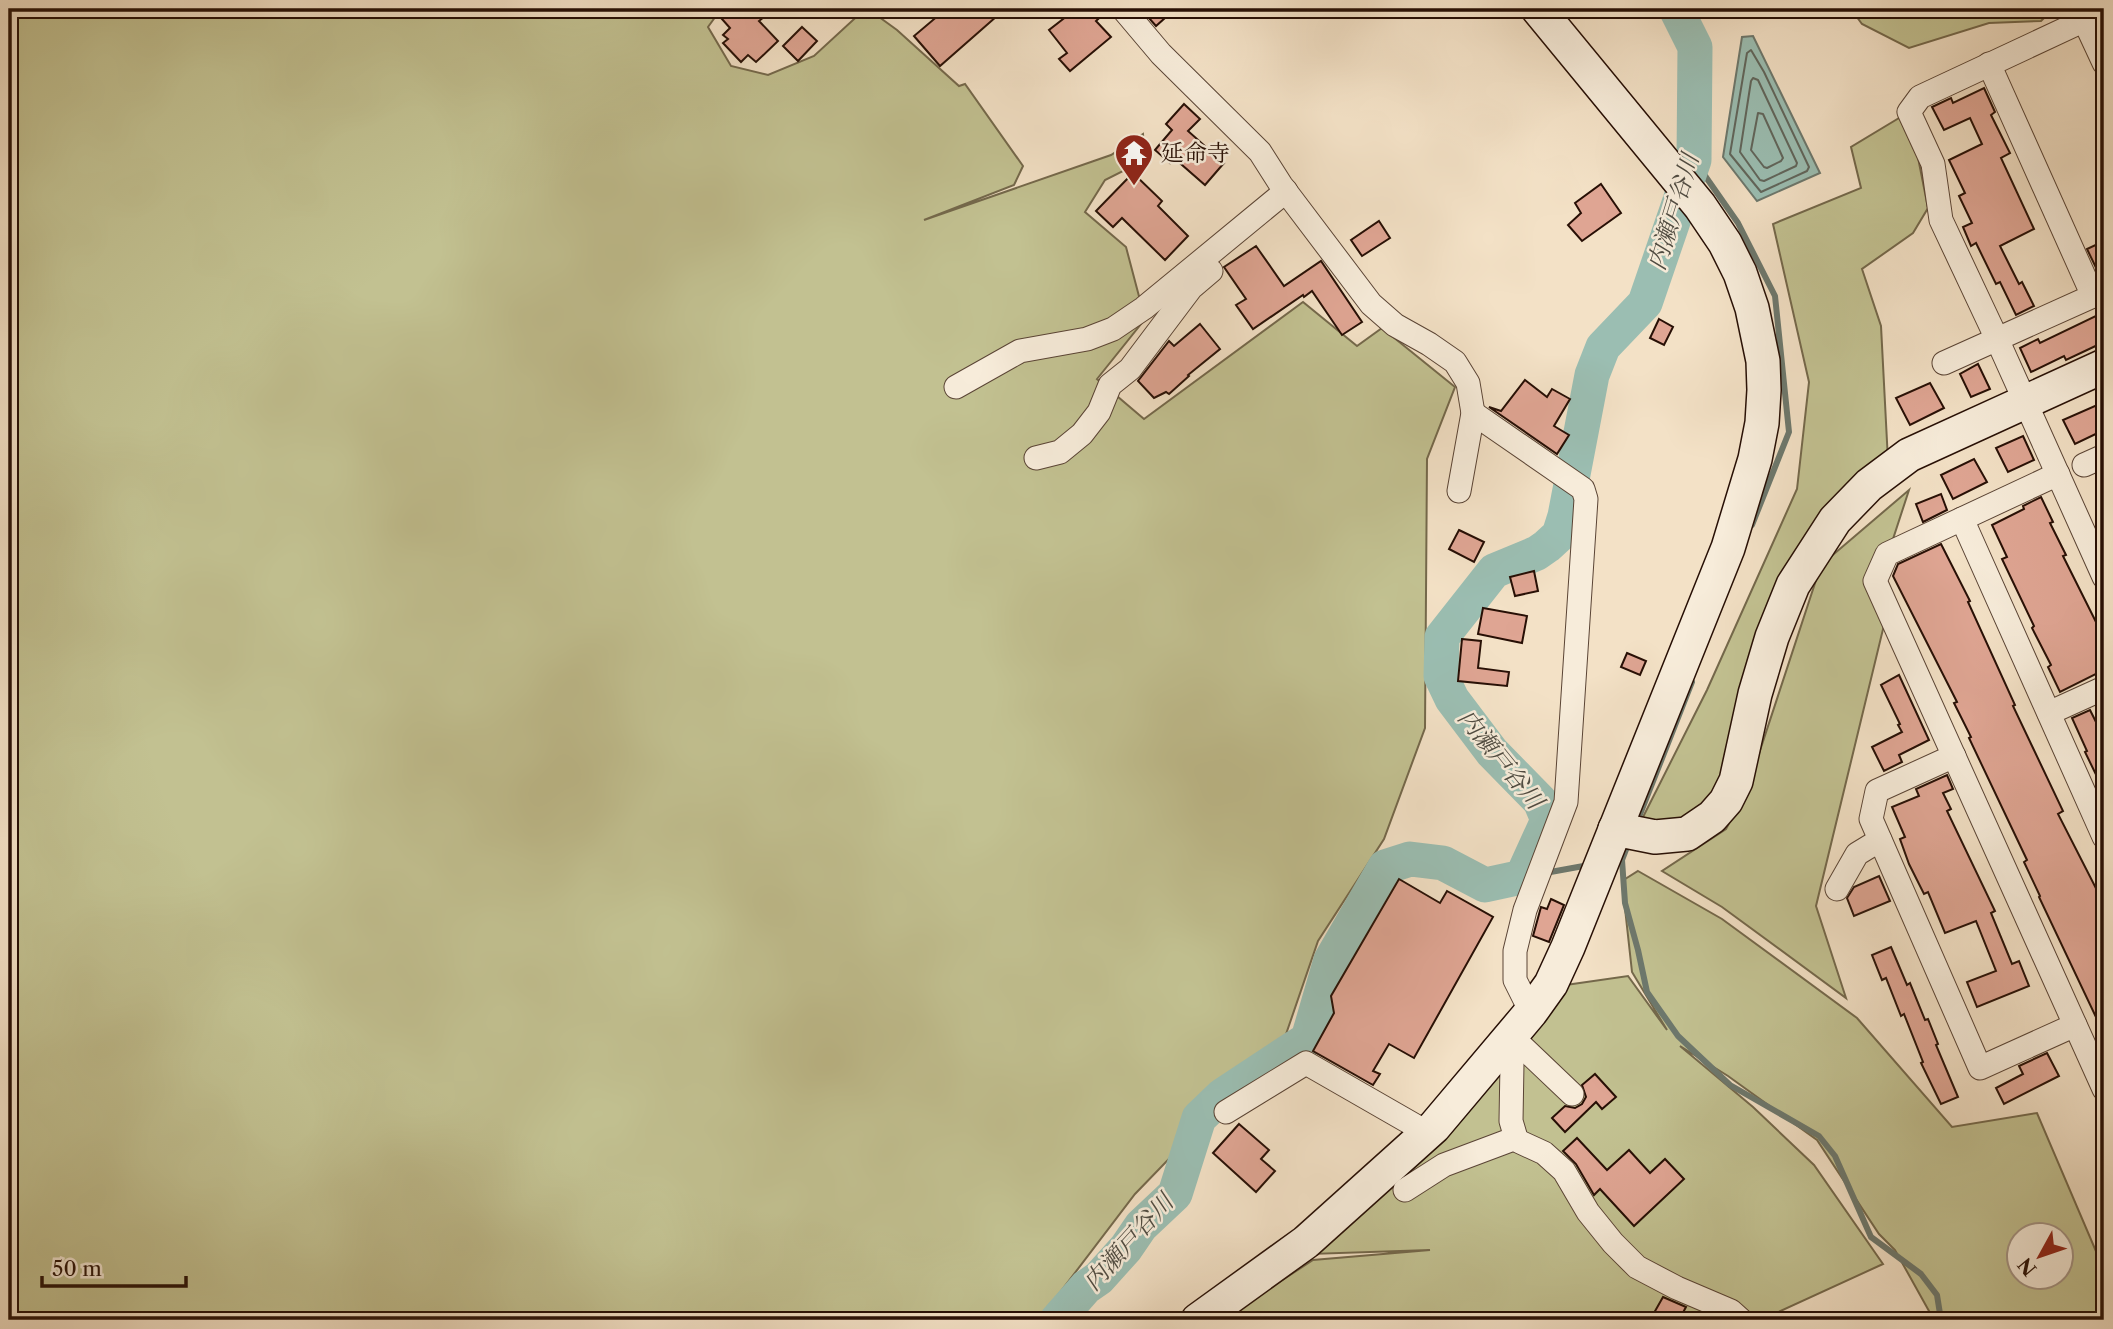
<svg xmlns="http://www.w3.org/2000/svg" width="2113" height="1329" viewBox="0 0 2113 1329" font-family="'Libre Caslon Text','Noto Serif JP',serif">
  <style>
    .green { fill: #c2c191; stroke: #74684b; stroke-width: 2; fill-rule: evenodd }
    .water { fill: #9bbeb2; stroke: #6d786d; stroke-width: 2 }
    .lines { fill: none; stroke-linecap: round; stroke-linejoin: round }
    .shore { stroke: #61665c; stroke-width: 2 }
    .stream { stroke: #6d786d; stroke-width: 6 }
    .river { stroke: #9bbeb2; stroke-width: 35 }
    .building { fill: #dfa593; stroke: #270f05; stroke-width: 2 }
    .street-casing { stroke: #5a4435; stroke-width: 25 }
    .secondary-casing { stroke: #270f05; stroke-width: 36 }
    .street { stroke: #f7ecda; stroke-width: 23 }
    .secondary { stroke: #f7ecda; stroke-width: 33 }
    .labels { text-anchor: middle; dominant-baseline: central; stroke-width: 5; stroke-linejoin: round; paint-order: stroke }
    .poi-label { font-size: 23px; fill: #270f05; stroke: #f7ecda; text-anchor: start }
    .water-label { font-size: 24px; font-style: italic; fill: #504c42; stroke: #f7ecda }
  </style>
  <rect width="100%" height="100%" fill="#f3e1c6"/>
  <filter id="stains"><feTurbulence type="fractalNoise" baseFrequency=".00286" numOctaves="4"/><feColorMatrix values="0 0 0 0 .2 0 0 0 0 .09 0 0 0 0 .02 0 0 0 .5 -.17"/></filter>
  <radialGradient id="worn" r=".72"><stop offset=".6" stop-color="#630" stop-opacity="0"/><stop offset="1" stop-color="#630" stop-opacity=".3"/></radialGradient>
  <g class="green">
    <polygon points="9,9 721,9 708,27 731,66 768,75 814,56 865,9 868,9 897,30 959,86 965,84 1023,166 1014,185 924,220 1111,155 1143,134 1145,160 1105,180 1085,212 1126,247 1145,319 1097,379 1144,419 1303,302 1357,346 1382,328 1455,387 1427,459 1425,728 1384,839 1318,941 1284,1040 1135,1194 1039,1320 9,1320"/>
    <polygon points="1851,9 2053,9 2041,21 1989,23 1909,48 1862,24"/>
    <polygon points="1909,112 1928,208 1913,233 1862,269 1881,326 1888,461 1804,566 1726,801 1688,826 1638,827 1707,690 1797,489 1809,382 1773,224 1861,188 1851,147"/>
    <polygon points="1909,490 1892,542 1868,589 1885,621 1816,906 1846,998 1722,907 1662,871 1726,829 1748,787 1821,565"/>
    <path d="M1638 871 1722 919 1857 1018 1952 1127 2037 1113 2104 1270V1320H1934L1895 1250 1879 1234 1817 1140 1728 1076 1680 1046 1753 1107 1814 1165 1883 1264 1761 1320H1221L1313 1260 1430 1250 1311 1254 1559 986 1628 976 1667 1030 1632 972 1622 881ZM2018 1234H2060V1276H2018Z"/>
  </g>
  <polygon class="water" points="1753,36 1820,173 1757,201 1723,157 1742,37"/>
  <g class="lines">
    <g class="shore">
      <polygon points="1751,50 1764,72 1809,167 1807,171 1761,192 1730,154 1747,53"/>
      <polygon points="1753,78 1758,80 1797,163 1796,166 1764,181 1760,180 1740,152 1751,81"/>
      <polygon points="1758,113 1763,114 1783,158 1781,161 1767,168 1764,167 1751,150"/>
    </g>
    <g class="stream">
      <polyline points="1694,160 1738,223 1775,296 1789,432 1752,525"/>
      <polyline points="1637,822 1692,682"/>
      <polyline points="1621,860 1622,860 1625,903 1638,950 1647,992 1678,1036 1730,1085 1819,1136 1835,1156 1871,1237 1921,1274 1937,1295 1941,1320"/>
      <polyline points="1622,860 1629,842"/>
      <polyline points="1545,873 1589,865"/>
    </g>
    <polyline class="river" points="1057,1320 1086,1287 1099,1278 1126,1248 1141,1226 1175,1194 1199,1118 1223,1095 1308,1039 1331,960 1385,867 1410,859 1443,863 1485,885 1522,877 1548,820 1540,801 1492,752 1452,699 1441,676 1442,637 1494,571 1537,553 1547,546 1559,535 1565,516 1592,375 1603,347 1645,303 1694,160 1695,47 1676,9"/>
  </g>
  <g class="building">
    <polygon points="733,9 757,9 764,17 759,21 778,41 756,62 748,55 741,62 723,43 728,39 723,35 730,28 722,19"/>
    <polygon points="946,9 1005,9 940,66 914,36"/>
    <polygon points="1076,9 1109,9 1096,21 1111,37 1070,71 1059,59 1067,53 1049,30"/>
    <polygon points="1141,9 1175,9 1156,26"/>
    <polygon points="802,27 817,41 798,61 783,46"/>
    <polygon points="1984,88 1995,112 1991,115 2010,153 2001,158 2034,229 2000,246 2019,284 2022,282 2034,306 2016,315 2000,282 1996,284 1976,243 1971,246 1963,227 1972,223 1959,196 1965,193 1949,160 1982,144 1970,118 1944,130 1932,107 1951,98 1953,103"/>
    <polygon points="1184,104 1200,119 1188,131 1224,163 1205,185 1174,158 1170,163 1155,150 1172,130 1166,124"/>
    <polygon points="1133,173 1162,201 1158,206 1188,236 1165,260 1122,218 1113,227 1096,211"/>
    <polygon points="1601,184 1621,213 1582,241 1568,225 1581,213 1575,203"/>
    <polygon points="1379,221 1390,238 1362,256 1351,240"/>
    <polygon points="2104,241 2104,277 2101,278 2087,249"/>
    <polygon points="1256,246 1284,286 1321,261 1362,322 1342,335 1312,291 1304,297 1303,295 1253,329 1236,305 1246,299 1224,267"/>
    <polygon points="2104,312 2104,342 2066,360 2064,356 2031,372 2020,348 2038,339 2040,343"/>
    <polygon points="1659,319 1673,327 1664,345 1650,338"/>
    <polygon points="1200,324 1220,349 1188,375 1189,376 1169,394 1166,392 1154,398 1138,381 1169,341 1174,346"/>
    <polygon points="1978,364 1990,389 1971,397 1960,374"/>
    <polygon points="1525,380 1547,397 1552,389 1570,399 1554,426 1569,435 1557,454 1489,407 1501,411"/>
    <polygon points="1930,383 1944,408 1910,425 1896,398"/>
    <polygon points="2104,402 2104,430 2075,444 2063,420"/>
    <polygon points="2023,436 2034,460 2008,472 1996,448"/>
    <polygon points="1974,459 1987,482 1953,499 1941,475"/>
    <polygon points="1941,494 1947,510 1923,522 1916,504"/>
    <polygon points="2041,497 2053,522 2050,523 2066,555 2063,556 2104,638 2104,670 2060,692 2048,667 2051,665 2032,628 2034,626 2002,559 2007,557 1992,525 2024,509 2023,506"/>
    <polygon points="1459,530 1484,542 1474,562 1449,549"/>
    <polygon points="1941,544 1970,601 1968,602 2015,705 2013,706 2063,811 2058,814 2104,904 2104,1034 2039,897 2040,896 2024,862 2027,860 1969,738 1971,737 1954,703 1957,702 1893,576 1898,564"/>
    <polygon points="1534,571 1538,591 1515,596 1510,577"/>
    <polygon points="1483,608 1527,616 1522,643 1478,634"/>
    <polygon points="1462,639 1481,641 1478,668 1509,672 1507,686 1458,681"/>
    <polygon points="1627,653 1646,661 1640,675 1621,667"/>
    <polygon points="1899,675 1929,740 1899,755 1902,762 1884,771 1872,747 1902,732 1898,725 1900,724 1881,685"/>
    <polygon points="2090,710 2100,730 2098,731 2104,744 2104,791 2085,752 2087,751 2072,718"/>
    <polygon points="1947,775 1953,789 1943,793 1951,809 1947,811 1995,911 1991,913 2012,964 2019,961 2029,986 1977,1007 1967,982 1996,971 1976,921 1945,933 1928,892 1924,894 1909,864 1900,839 1905,837 1892,807 1919,796 1916,789"/>
    <polygon points="1879,876 1890,901 1854,916 1847,898 1854,887"/>
    <polygon points="1399,879 1440,903 1447,891 1493,917 1414,1058 1389,1044 1373,1071 1380,1074 1373,1085 1313,1051 1334,1013 1331,996"/>
    <polygon points="1551,899 1564,905 1549,942 1533,936 1541,907 1547,909"/>
    <polygon points="1891,947 1907,985 1910,983 1925,1020 1928,1019 1938,1044 1936,1045 1958,1097 1941,1104 1921,1063 1923,1062 1904,1014 1901,1016 1886,978 1882,980 1872,955"/>
    <polygon points="2047,1053 2059,1076 2004,1104 1996,1088 2023,1074 2019,1066"/>
    <polygon points="1595,1074 1616,1097 1602,1109 1596,1102 1565,1132 1552,1118 1565,1106 1575,1108 1582,1104 1586,1097 1582,1085"/>
    <polygon points="1239,1124 1269,1150 1261,1159 1275,1171 1256,1192 1213,1153"/>
    <polygon points="1577,1138 1607,1170 1629,1150 1650,1173 1665,1159 1684,1179 1634,1226 1600,1189 1594,1195 1576,1164 1563,1151"/>
    <polygon points="1663,1297 1686,1307 1679,1320 1650,1320"/>
  </g>
  <g class="lines">
    <defs>
      <g id="street">
        <polyline points="1123,9 1161,54 1260,152 1281,185 1371,304 1395,325 1429,344 1455,362 1468,383 1473,413 1459,491"/>
        <polyline points="2104,11 1920,97 1909,112 1933,164 1941,220 1997,339 2104,577"/>
        <polyline points="2084,20 2104,63"/>
        <polyline points="1989,64 2093,296"/>
        <polyline points="1944,363 2104,291"/>
        <polyline points="956,387 1020,351 1087,339 1113,329 1144,308 1286,191"/>
        <polyline points="1473,413 1583,489 1586,499 1566,802 1525,910 1515,951 1515,980 1531,1012"/>
        <polyline points="1036,458 1060,452 1082,434 1099,412 1110,385 1130,369 1191,288 1211,271"/>
        <polyline points="2084,465 2104,456"/>
        <polyline points="2058,474 1887,554 1875,581 2104,1089"/>
        <polyline points="1962,519 2104,837"/>
        <polyline points="2049,713 2104,688"/>
        <polyline points="1954,756 1877,791 1871,819 1980,1068 2075,1025"/>
        <polyline points="1837,889 1857,854 1880,840"/>
        <polyline points="1511,1036 1572,1094"/>
        <polyline points="1505,1043 1512,1063 1511,1121 1516,1138 1520,1142 1544,1153 1564,1171 1588,1212 1613,1243 1637,1267 1677,1288 1731,1311 1741,1320"/>
        <polyline points="1226,1112 1306,1063 1428,1133"/>
        <polyline points="1405,1190 1444,1165 1516,1138"/>
      </g>
      <g id="secondary">
        <polyline points="1615,829 1655,837 1687,834 1712,817 1726,801 1736,781 1755,694 1772,637 1793,585 1835,520 1869,485 1909,455 2104,366"/>
        <polyline points="1198,1320 1306,1242 1434,1127 1531,1012 1551,984 1568,947 1728,548 1755,459 1762,423 1764,390 1763,361 1752,308 1740,273 1725,243 1700,206 1538,9"/>
      </g>
    </defs>
    <use href="#street" class="street-casing"/>
    <use href="#secondary" class="secondary-casing"/>
    <use href="#street" class="street"/>
    <use href="#secondary" class="secondary"/>
  </g>
  <defs>
    <symbol id="temple-pin" viewBox="-11 -11 22 30"><path d="M0 17L-7.5 6A9.5 9.5 0 1 1 7.5 6Z" fill="#8f2418" stroke="#f7ecda"/><path d="M0-6L5-2H3V0L6.5 2.5H4V6H1.5V3h-3V6H-4V2.5H-6.5L-3 0V-2H-5Z" fill="#fff"/></symbol>
  </defs>
  <g fill-rule="evenodd">
    <use href="#temple-pin" x="1112" y="131" width="44" height="60"/>
  </g>
  <g class="labels">
    <g class="poi-label">
      <text x="1161" y="153">延命寺</text>
    </g>
    <g class="water-label">
      <text transform="translate(1673 212) rotate(-73)">内瀬戸谷川</text>
      <text transform="translate(1501 759) rotate(51)">内瀬戸谷川</text>
      <text transform="translate(1128 1242) rotate(-48)">内瀬戸谷川</text>
    </g>
  </g>
  <rect width="2113" height="1329" fill="none" stroke="#f3e1c6" stroke-width="35"/>
  <rect x="10" y="10" width="2092" height="1308" fill="none" stroke="#270f05" stroke-width="3.5"/>
  <rect x="18" y="18" width="2078" height="1294" fill="none" stroke="#270f05" stroke-width="2"/>
  <g transform="translate(2040 1256) rotate(230)"><circle r="33" fill="#f7ecda" stroke="#a49485" stroke-width="2"/>
  <path d="M0-5L12 26L0 18L-12 26Z" fill="#8f2418"/>
  <text y="-10" font-size="19" font-weight="bold" text-anchor="middle" fill="#270f05">N</text>
  </g>
  <path d="M42 1276v10h144v-10" fill="none" stroke="#270f05" stroke-width="3.5"/>
  <text x="52" y="1276" font-size="21" fill="#270f05" stroke="#f7ecda" stroke-width="5" paint-order="stroke">50 m</text>
  <rect width="100%" height="100%" filter="url(#stains)"/>
  <rect width="100%" height="100%" fill="url(#worn)"/>
</svg>
